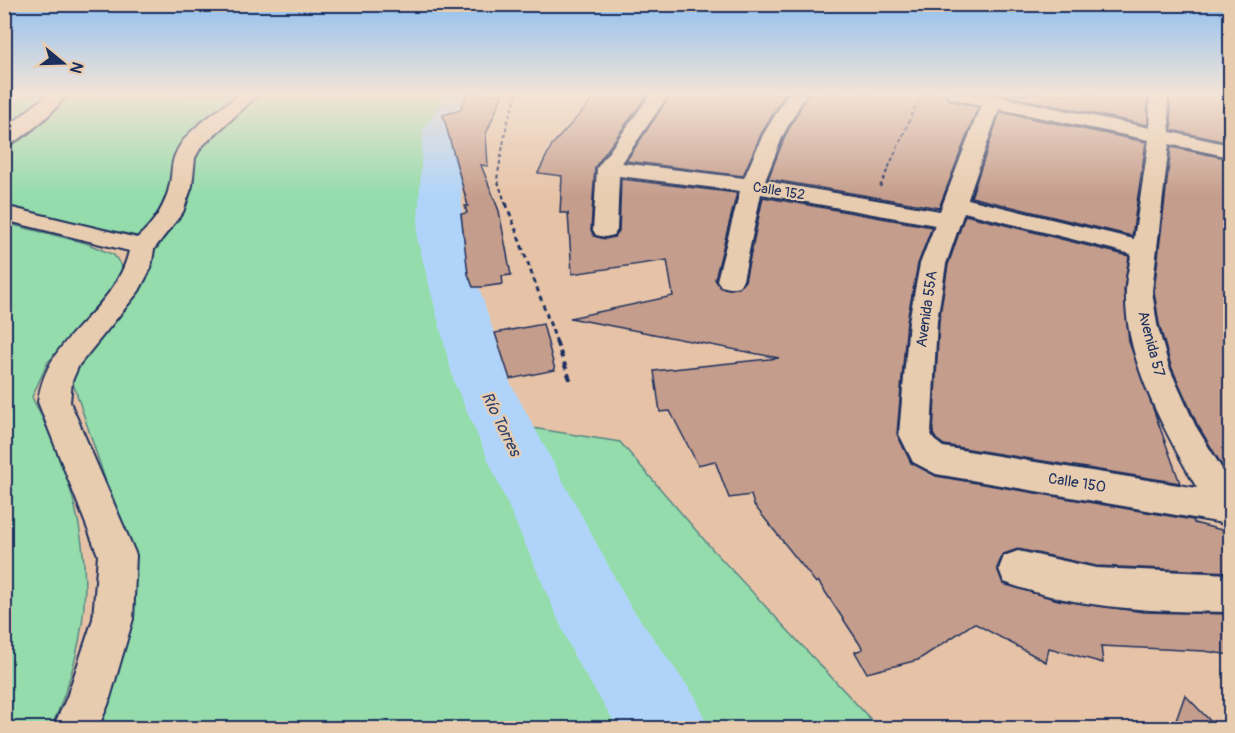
<svg xmlns="http://www.w3.org/2000/svg" width="1235" height="733" viewBox="0 0 1235 733" font-family="Pangolin,sans-serif">
  <style>
    .green { fill: #94dcab; stroke: #588684; stroke-width: 1.5 }
    .lines { fill: none; stroke-linecap: round; stroke-linejoin: round }
    .river { fill: #b0d4f9; fill-rule: evenodd }
    .building { fill: #c59d8c; stroke: #1b2f5e; stroke-width: 1.5 }
    .minor-casing { stroke: #1b2f5e; stroke-width: 4 }
    .path-far2 { stroke: #1b2f5e; stroke-width: 2; stroke-dasharray: 4 3; stroke-linecap: butt }
    .path-far1 { stroke: #1b2f5e; stroke-width: 3; stroke-dasharray: 5 4; stroke-linecap: butt }
    .path { stroke: #1b2f5e; stroke-width: 4; stroke-dasharray: 7 4.5; stroke-linecap: butt }
    .minor { fill: #e8ccaf; fill-rule: evenodd }
    .labels { text-anchor: middle; dominant-baseline: central; stroke-width: 4.5; stroke-linejoin: round; paint-order: stroke }
    .far-street-label { font-size: 14px; fill: #1b2f5e; stroke: #e8ccaf }
    .street-label { font-size: 15px; fill: #1b2f5e; stroke: #e8ccaf }
    .water-label { font-size: 16px; font-style: italic; fill: #2a406e; stroke: #e8ccaf }
  </style>
  <rect width="100%" height="100%" fill="#e6c3a7"/>
  <filter id="ink" filterUnits="userSpaceOnUse"><feTurbulence type="fractalNoise" baseFrequency=".0167" numOctaves="2"/><feDisplacementMap in="SourceGraphic" scale="12" xChannelSelector="R" yChannelSelector="G"/><feConvolveMatrix kernelMatrix="1 2 1 2 8 2 1 2 1" color-interpolation-filters="sRGB"/></filter>
  <g filter="url(#ink)">
    <g class="green">
      <polygon points="5,94 53,94 5,135"/>
      <polygon points="64,94 245,94 187,143 159,220 142,237 5,208 5,145"/>
      <polygon points="258,94 464,94 441,130 440,238 482,382 501,423 620,442 713,550 876,725 991,725 993,728 91,728 120,661 137,575 72,380 85,347 172,228 189,187 193,155 215,131"/>
      <path d="M5 223 86 243 114 255 126 272 112 299 48 362 32 397C40 414 50 432 57 450 96 551 94 631 51 728H5Z"/>
    </g>
    <g class="lines">
      <polygon class="river" points="447,94 481,94 459,130 463,238 510,382 629,604 696,698 708,728 618,728 575,658 454,382 417,238 423,130"/>
    </g>
    <g class="building">
      <polygon points="467,94 503,94 486,134 488,166 481,165 499,211 511,275 502,276 503,284 482,287 473,287 468,274 461,214 467,213 465,206 468,206 443,115 460,110"/>
      <polygon points="598,94 648,94 595,167 591,230 594,236 605,239 614,237 619,231 621,179 737,193 715,279 721,288 739,288 745,281 763,197 932,227 918,264 907,321 897,434 911,463 936,476 1193,520 1194,523 1230,532 1230,572 1096,566 1018,549 1003,554 997,568 1003,584 1058,600 1144,612 1230,614 1230,655 1204,651 1101,646 1103,663 1049,648 1046,662 974,623 918,660 867,673 855,652 863,649 818,581 816,583 754,505 751,495 729,498 715,461 698,465 670,411 660,412 654,371 779,358 570,318 673,296 667,260 572,274 568,213 560,213 562,176 538,173 552,145"/>
      <polygon points="671,94 785,94 761,134 743,176 626,161"/>
      <polygon points="808,94 944,94 949,100 978,107 939,208 768,179 785,136"/>
      <polygon points="997,94 1147,94 1148,125"/>
      <polygon points="1169,94 1230,94 1230,143 1172,130"/>
      <polygon points="1000,112 1146,142 1132,236 971,197"/>
      <polygon points="1171,147 1230,159 1230,479 1197,424 1171,366 1159,324 1154,291"/>
      <polygon points="965,215 1129,256 1124,290 1129,342 1180,483 944,445 936,439 933,434 939,321 948,265"/>
      <polygon points="543,324 555,370 510,379 495,333"/>
      <polygon points="1185,695 1218,729 1173,729"/>
    </g>
    <g class="lines">
      <defs>
        <g id="minor">
          <path d="M48 94H67C56 110 23 141 4 146V130Z"/>
          <path d="M239 94H259L201 147 195 158 192 186 183 212 154 249 151 268 139 291 79 365 72 381 70 402 136 555 133 619 108 705 98 728H53L67 697 93 619 98 555 38 402C47 332 114 315 129 251L4 220V206L137 238C154 223 166 206 170 183 172 174 171 164 175 155 187 127 217 113 239 94Z"/>
          <path d="M651 94H669L622 163 744 178 763 135 788 94H806L783 135 765 181 940 211 981 105 949 98 946 94 992 95 1150 128 1149 94H1167L1170 132 1230 145V157L1169 144 1152 291 1157 324 1169 367 1195 425 1230 482V526L1217 522 936 474 913 462 899 434 909 321 920 264 935 225 761 194 743 280 739 286 730 288 721 286 717 280 740 191 619 176 617 230 614 235 605 237 596 235 593 230 597 168ZM999 109 1149 140 1134 239 968 199ZM964 212 1131 254C1130 266 1126 278 1126 290 1123 357 1165 432 1197 488L943 447 934 440 931 434 937 321 946 264Z"/>
          <path d="M1018 551 1096 568 1230 574V612C1155 612 1075 609 1004 582L999 569 1004 556Z"/>
        </g>
      </defs>
      <use href="#minor" class="minor-casing"/>
      <g class="path-far2">
        <polyline points="880,187 921,94"/>
        <polyline points="506,205 497,179 507,123 517,94"/>
      </g>
      <polyline class="path-far1" points="506,203 557,343"/>
      <polyline class="path" points="556,341 571,382"/>
      <use href="#minor" class="minor"/>
    </g>
  </g>
  <linearGradient id="sky" x2="0" y2="1"><stop stop-color="#91c1ef"/><stop offset="0.48" stop-color="#f4e4d7"/><stop offset="1" stop-color="#f4e4d7" stop-opacity="0"/></linearGradient>
  <rect width="1235" height="196" fill="url(#sky)"/>
  <g class="labels">
    <g class="far-street-label">
      <text transform="translate(779 191) rotate(9)">Calle 152</text>
    </g>
    <g class="street-label">
      <text transform="translate(927 309) rotate(-82)">Avenida 55A</text>
      <text transform="translate(1151 344) rotate(75)">Avenida 57</text>
      <text transform="translate(1077 483) rotate(9)">Calle 150</text>
    </g>
    <g class="water-label">
      <text transform="translate(501 424) rotate(64)">Río Torres</text>
    </g>
  </g>
  <rect width="1235" height="733" fill="none" stroke="#e8ccaf" stroke-width="24"/>
  <rect x="12" y="12" width="1211" height="709" fill="none" stroke="#1b2f5e" stroke-width="2" filter="url(#ink)"/>
  <g transform="translate(63 63) rotate(109)" stroke="#e8ccaf" stroke-width="4.5" paint-order="stroke">
  <path d="M0-4.5L10 22L0 15L-10 22Z" fill="#1b2f5e"/>
  <text y="-9" font-size="16" font-weight="bold" text-anchor="middle" fill="#1b2f5e">N</text>
  </g>
</svg>
